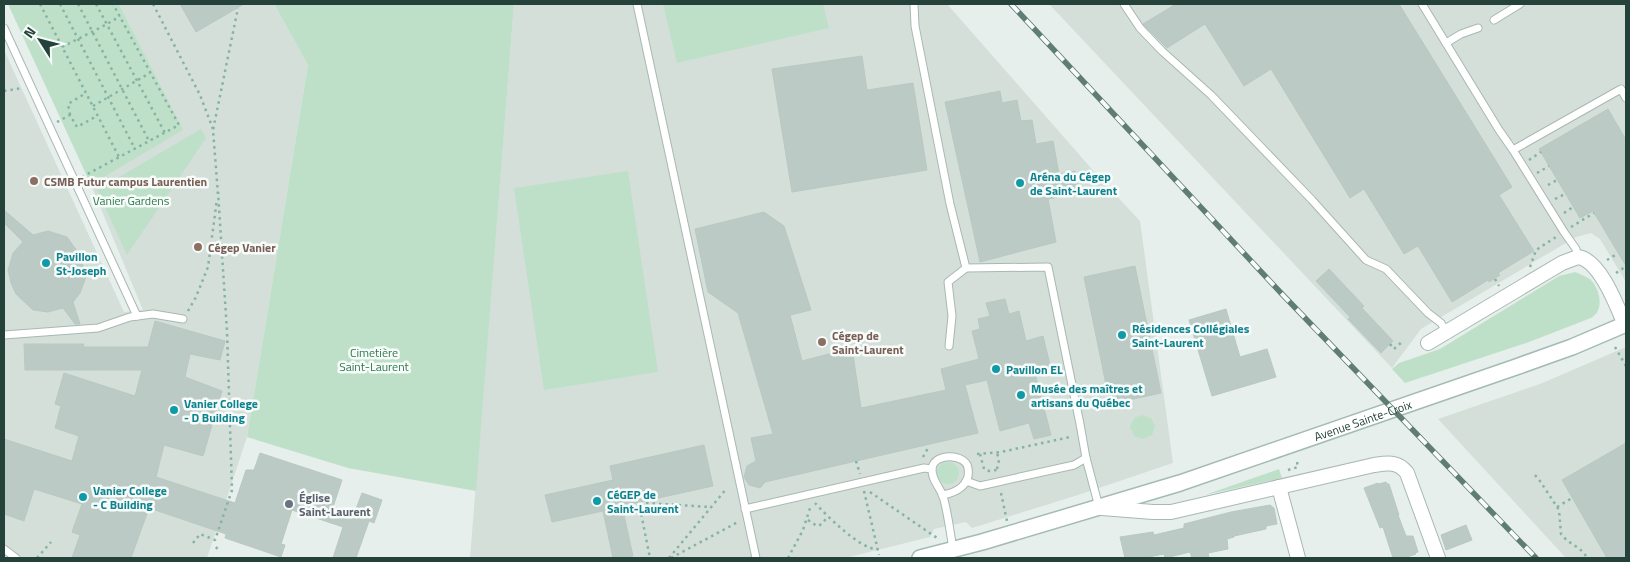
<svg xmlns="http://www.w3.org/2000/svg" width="1630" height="562" viewBox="0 0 1630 562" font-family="'Titillium Web',sans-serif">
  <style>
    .built { fill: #d4dfda }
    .green { fill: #bfe0c8 }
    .building { fill: #bbcac4; stroke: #b8c9c2 }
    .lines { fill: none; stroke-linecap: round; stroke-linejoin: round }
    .lane-casing { stroke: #a8b8b2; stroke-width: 9 }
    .street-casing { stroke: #a8b8b2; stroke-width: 16 }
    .secondary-casing { stroke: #a4bbb3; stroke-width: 18 }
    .path { stroke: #86b3a5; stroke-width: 2.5; stroke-dasharray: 2.5 4; stroke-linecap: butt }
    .lane { stroke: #fff; stroke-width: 7 }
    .street { stroke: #fff; stroke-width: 14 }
    .secondary { stroke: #fff; stroke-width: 15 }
    .rail-casing { stroke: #5f7d75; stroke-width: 5.5 }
    .rail { stroke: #f7fbf9; stroke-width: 4; stroke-dasharray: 11; stroke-linecap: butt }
    .education-dot { fill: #8d6e63; stroke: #f7fbf9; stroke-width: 2 }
    .culture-dot { fill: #0f9aa8; stroke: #f7fbf9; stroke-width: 2 }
    .worship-dot { fill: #6b7280; stroke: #f7fbf9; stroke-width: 2 }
    .labels { text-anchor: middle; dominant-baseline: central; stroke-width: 5; stroke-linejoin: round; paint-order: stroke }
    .culture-label { font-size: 12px; font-weight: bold; fill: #0d838f; stroke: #f7fbf9; text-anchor: start }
    .education-label { font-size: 12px; font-weight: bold; fill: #785e54; stroke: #f7fbf9; text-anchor: start }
    .park-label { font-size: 12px; fill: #2d7a4b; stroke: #f7fbf9 }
    .street-label { font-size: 12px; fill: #24423a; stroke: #f7fbf9 }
    .worship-label { font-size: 12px; font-weight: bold; fill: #5b616d; stroke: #f7fbf9; text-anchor: start }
  </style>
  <rect width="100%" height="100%" fill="#e6efeb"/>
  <g class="built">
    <polygon points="119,4 274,4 308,65 247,437 207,558 4,558 4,50 124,312 143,310 91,185 182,130"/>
    <polygon points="514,4 947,4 1098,176 1140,221 1173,463 1078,495 972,528 966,522 934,529 930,537 845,558 470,558"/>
    <polygon points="1049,4 1626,4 1626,282 1600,239 1591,233 1576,237 1421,329 1392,368"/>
    <polygon points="1626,347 1626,558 1566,558 1438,419 1540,384"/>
  </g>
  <g class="green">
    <polygon points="8,4 119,4 183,130 91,185"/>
    <polygon points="274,4 514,4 476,491 348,468 247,437 308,65"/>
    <polygon points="663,4 823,4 829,28 677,63"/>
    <polygon points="201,129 206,138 127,255 97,190"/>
    <polygon points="628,171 658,372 544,390 514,188"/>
    <path d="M1575 272C1580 274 1585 276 1590 279 1600 289 1605 310 1591 318L1529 342 1405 383 1392 369 1399 363 1440 349 1559 276Z"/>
    <polygon points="1142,415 1151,418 1155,426 1152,435 1143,439 1134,436 1130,427 1134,418"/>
    <circle cx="948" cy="473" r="11"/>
    <polygon points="1279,469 1282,478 1205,495"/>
  </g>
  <g class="building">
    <polygon points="180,4 244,4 196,32"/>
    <polygon points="1176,4 1399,4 1512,187 1499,195 1534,251 1498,273 1500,275 1489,282 1488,280 1452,302 1418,246 1404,254 1364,189 1350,198 1271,69 1244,86 1205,24 1167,48 1143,24"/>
    <polygon points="862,56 867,90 913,83 927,170 792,192 772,69"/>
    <polygon points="1000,91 1002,103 1017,100 1021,121 1032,120 1036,144 1053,141 1059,174 1075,171 1079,193 1048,199 1056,242 980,262 945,102"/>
    <polygon points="1608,109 1626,140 1626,266 1593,211 1580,218 1539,149"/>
    <polygon points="4,210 33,235 48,231 67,237 80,255 86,277 80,293 73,302 80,324 75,324 63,308 48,312 33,310 16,294 11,283 8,270 13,253 23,242 4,223"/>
    <polygon points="764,212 784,226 811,310 790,315 802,361 852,348 861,408 946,390 941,369 979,359 972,331 980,329 978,319 990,316 986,303 1005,299 1009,314 1019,311 1026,341 1043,336 1051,369 1035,373 1051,435 1034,439 1029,423 1000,431 987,380 965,385 978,433 765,482 760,488 749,485 744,477 747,466 756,461 751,438 773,434 738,313 708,292 695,229"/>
    <polygon points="1135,266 1161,393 1110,404 1084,277"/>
    <polygon points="1329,269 1364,306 1362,308 1393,341 1381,353 1348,319 1350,317 1316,281"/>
    <polygon points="1226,309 1240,357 1267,349 1276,377 1212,396 1189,320"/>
    <polygon points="155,321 225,341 220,360 190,354 185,377 222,391 203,456 164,445 156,477 235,503 246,470 254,470 260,453 342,480 333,507 354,514 362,493 382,500 374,523 369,521 356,558 333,558 343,527 292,510 281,544 285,545 281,557 225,538 226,534 149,508 131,558 72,558 80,535 72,532 82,504 34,489 24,521 4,514 4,439 72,461 79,436 55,428 61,406 55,404 64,373 135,396 142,370 25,370 24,344 84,344 83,347 148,347"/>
    <polygon points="1626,443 1626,558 1607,558 1562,480"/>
    <polygon points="704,445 713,486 622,506 633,556 613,558 603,511 552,522 545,495 613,480 610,466"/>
    <polygon points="1386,482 1387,484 1389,484 1399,515 1398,515 1406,536 1413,536 1418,552 1415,553 1416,554 1404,558 1393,558 1383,527 1380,528 1364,488 1378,483 1379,484"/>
    <polygon points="1270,505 1274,508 1277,524 1266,526 1266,529 1234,536 1234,537 1227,539 1228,549 1208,553 1209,558 1192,558 1190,552 1165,558 1164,554 1143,558 1125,558 1120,537 1153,532 1154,535 1184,528 1184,524 1231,512"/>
    <polygon points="1466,525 1472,540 1446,550 1441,535"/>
  </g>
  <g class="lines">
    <defs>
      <g id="lane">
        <polyline points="637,4 756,558"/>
        <polyline points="914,4 915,26 950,204 966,268 948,282 952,316 949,346"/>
        <polyline points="1124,4 1140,28 1162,51 1211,95 1312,200 1366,260 1386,269 1428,313 1441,323 1447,333"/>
        <polyline points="1422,4 1499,130 1513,150"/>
        <polyline points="1494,20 1520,4"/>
        <polyline points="4,28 137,316"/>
        <polyline points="1446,43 1461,34 1478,28"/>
        <polyline points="1578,257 1576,249 1564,232 1513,150 1621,89 1626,98"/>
        <polyline points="966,268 1048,267 1080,424 1086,458 1099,507"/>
        <polyline points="4,335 98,328 130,317 153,314 183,319"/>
        <polyline points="966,481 980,486 1074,465 1086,458"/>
        <path d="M942 495C956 493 971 485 968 468 966 454 935 452 932 468 931 479 939 486 943 496 948 513 950 532 953 549"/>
        <polyline points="745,509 924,468 932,469"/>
        <polyline points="4,549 16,558"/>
      </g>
      <g id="street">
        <path d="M1428 343 1562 263 1578 257C1600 260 1617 306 1625 325"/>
        <polyline points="1279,487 1298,558"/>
        <path d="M1102 508 1153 512H1171L1374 465C1388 463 1398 461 1407 473L1438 558"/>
      </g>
      <g id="secondary">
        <path id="s1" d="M920 558 982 542 1180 483 1516 367 1572 347 1626 324"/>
      </g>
    </defs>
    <use href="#lane" class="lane-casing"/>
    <use href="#street" class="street-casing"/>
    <use href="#secondary" class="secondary-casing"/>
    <g class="path">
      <polyline points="40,4 119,157"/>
      <polyline points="60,4 135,149"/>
      <polyline points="78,4 149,141"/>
      <polyline points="96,4 165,133"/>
      <polyline points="153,4 200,95 213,129"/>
      <path d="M62 47C81 37 102 28 120 16"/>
      <polyline points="4,91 22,88"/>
      <polyline points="93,106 150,73"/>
      <polyline points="70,115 68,104 86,93"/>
      <polyline points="57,122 70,115 77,127 97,116"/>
      <polyline points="1529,160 1541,152"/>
      <polyline points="1537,173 1549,166"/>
      <polyline points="82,177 179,125 113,4"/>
      <polyline points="1548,185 1557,180"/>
      <polyline points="218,194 213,130 238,8"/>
      <polyline points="1555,199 1565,194"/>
      <polyline points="1564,213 1573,207"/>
      <polyline points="1571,227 1594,213"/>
      <polyline points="1607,260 1617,254"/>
      <polyline points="1530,267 1536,250 1556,237"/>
      <polyline points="1616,273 1625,267"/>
      <polyline points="1495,279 1499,286"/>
      <polyline points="188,311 196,297 208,267 217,199"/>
      <polyline points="1390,344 1394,349 1403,341"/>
      <polyline points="1615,347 1626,366"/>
      <polyline points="977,454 1001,452 1070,437"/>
      <polyline points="980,454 984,469 989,471 997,470"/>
      <polyline points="923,457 928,448"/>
      <polyline points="856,461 860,474"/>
      <polyline points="997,469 999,460 997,453"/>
      <polyline points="1288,470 1298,467 1297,462"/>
      <path d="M1535 475 1540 481 1559 510 1561 534C1568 544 1582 547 1587 558"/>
      <polyline points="864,491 879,555"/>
      <polyline points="870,492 937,538"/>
      <polyline points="1001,493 1007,521"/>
      <polyline points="646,503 710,507"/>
      <path d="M815 503C826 515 862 551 878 549"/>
      <polyline points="1557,507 1572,498"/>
      <polyline points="640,508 650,558"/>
      <polyline points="808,520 817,526 820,525 828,517"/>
      <polyline points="193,543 200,534 215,540 232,490 227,331 218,192"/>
      <polyline points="216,549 218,546"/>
      <polyline points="37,558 51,542"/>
      <polyline points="669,558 727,488"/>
      <polyline points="671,558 738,522"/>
      <polyline points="788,558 803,530 811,505"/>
    </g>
    <use href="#lane" class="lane"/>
    <use href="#street" class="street"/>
    <use href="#secondary" class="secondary"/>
    <defs>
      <polyline id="rail" points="1011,4 1281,293 1536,558"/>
    </defs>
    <use href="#rail" class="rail-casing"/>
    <use href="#rail" class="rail"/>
  </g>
  <g class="education-dot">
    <circle cx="34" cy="181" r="5"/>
    <circle cx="198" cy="247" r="5"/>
    <circle cx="822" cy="342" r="5"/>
  </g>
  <g class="culture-dot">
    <circle cx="1020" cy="183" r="5"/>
    <circle cx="46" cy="263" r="5"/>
    <circle cx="1122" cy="335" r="5"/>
    <circle cx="996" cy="369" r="5"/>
    <circle cx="1021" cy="395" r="5"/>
    <circle cx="174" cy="410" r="5"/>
    <circle cx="83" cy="497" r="5"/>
    <circle cx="597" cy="501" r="5"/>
  </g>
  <circle class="worship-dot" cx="289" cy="504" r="5"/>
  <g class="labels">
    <g class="culture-label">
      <text x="1030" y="176">Aréna du Cégep<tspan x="1030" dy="14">de Saint-Laurent</tspan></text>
      <text x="56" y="256">Pavillon<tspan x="56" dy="14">St-Joseph</tspan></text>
      <text x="1132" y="328">Résidences Collégiales<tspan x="1132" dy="14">Saint-Laurent</tspan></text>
      <text x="1006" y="369">Pavillon EL</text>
      <text x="1031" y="388">Musée des maîtres et<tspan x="1031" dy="14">artisans du Québec</tspan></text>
      <text x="184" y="403">Vanier College<tspan x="184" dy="14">- D Building</tspan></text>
      <text x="93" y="490">Vanier College<tspan x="93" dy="14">- C Building</tspan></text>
      <text x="607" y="494">CéGEP de<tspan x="607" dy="14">Saint-Laurent</tspan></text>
    </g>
    <g class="education-label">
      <text x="44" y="181">CSMB Futur campus Laurentien</text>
      <text x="208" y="247">Cégep Vanier</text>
      <text x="832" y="335">Cégep de<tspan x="832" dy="14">Saint-Laurent</tspan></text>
    </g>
    <g class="park-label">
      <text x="131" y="200">Vanier Gardens</text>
      <text x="374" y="352">Cimetière<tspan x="374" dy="14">Saint-Laurent</tspan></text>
    </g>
    <g class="street-label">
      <text stroke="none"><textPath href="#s1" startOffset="464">Avenue Sainte-Croix</textPath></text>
    </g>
    <g class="worship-label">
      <text x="299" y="497">Église<tspan x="299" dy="14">Saint-Laurent</tspan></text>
    </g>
  </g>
  <rect width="1630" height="562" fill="none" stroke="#24423a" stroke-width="10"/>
  <g transform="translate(40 40) rotate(306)" stroke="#f7fbf9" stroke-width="4" paint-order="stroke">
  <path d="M0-4L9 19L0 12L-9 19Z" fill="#24423a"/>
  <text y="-8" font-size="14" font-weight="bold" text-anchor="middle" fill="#24423a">N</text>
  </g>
</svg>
